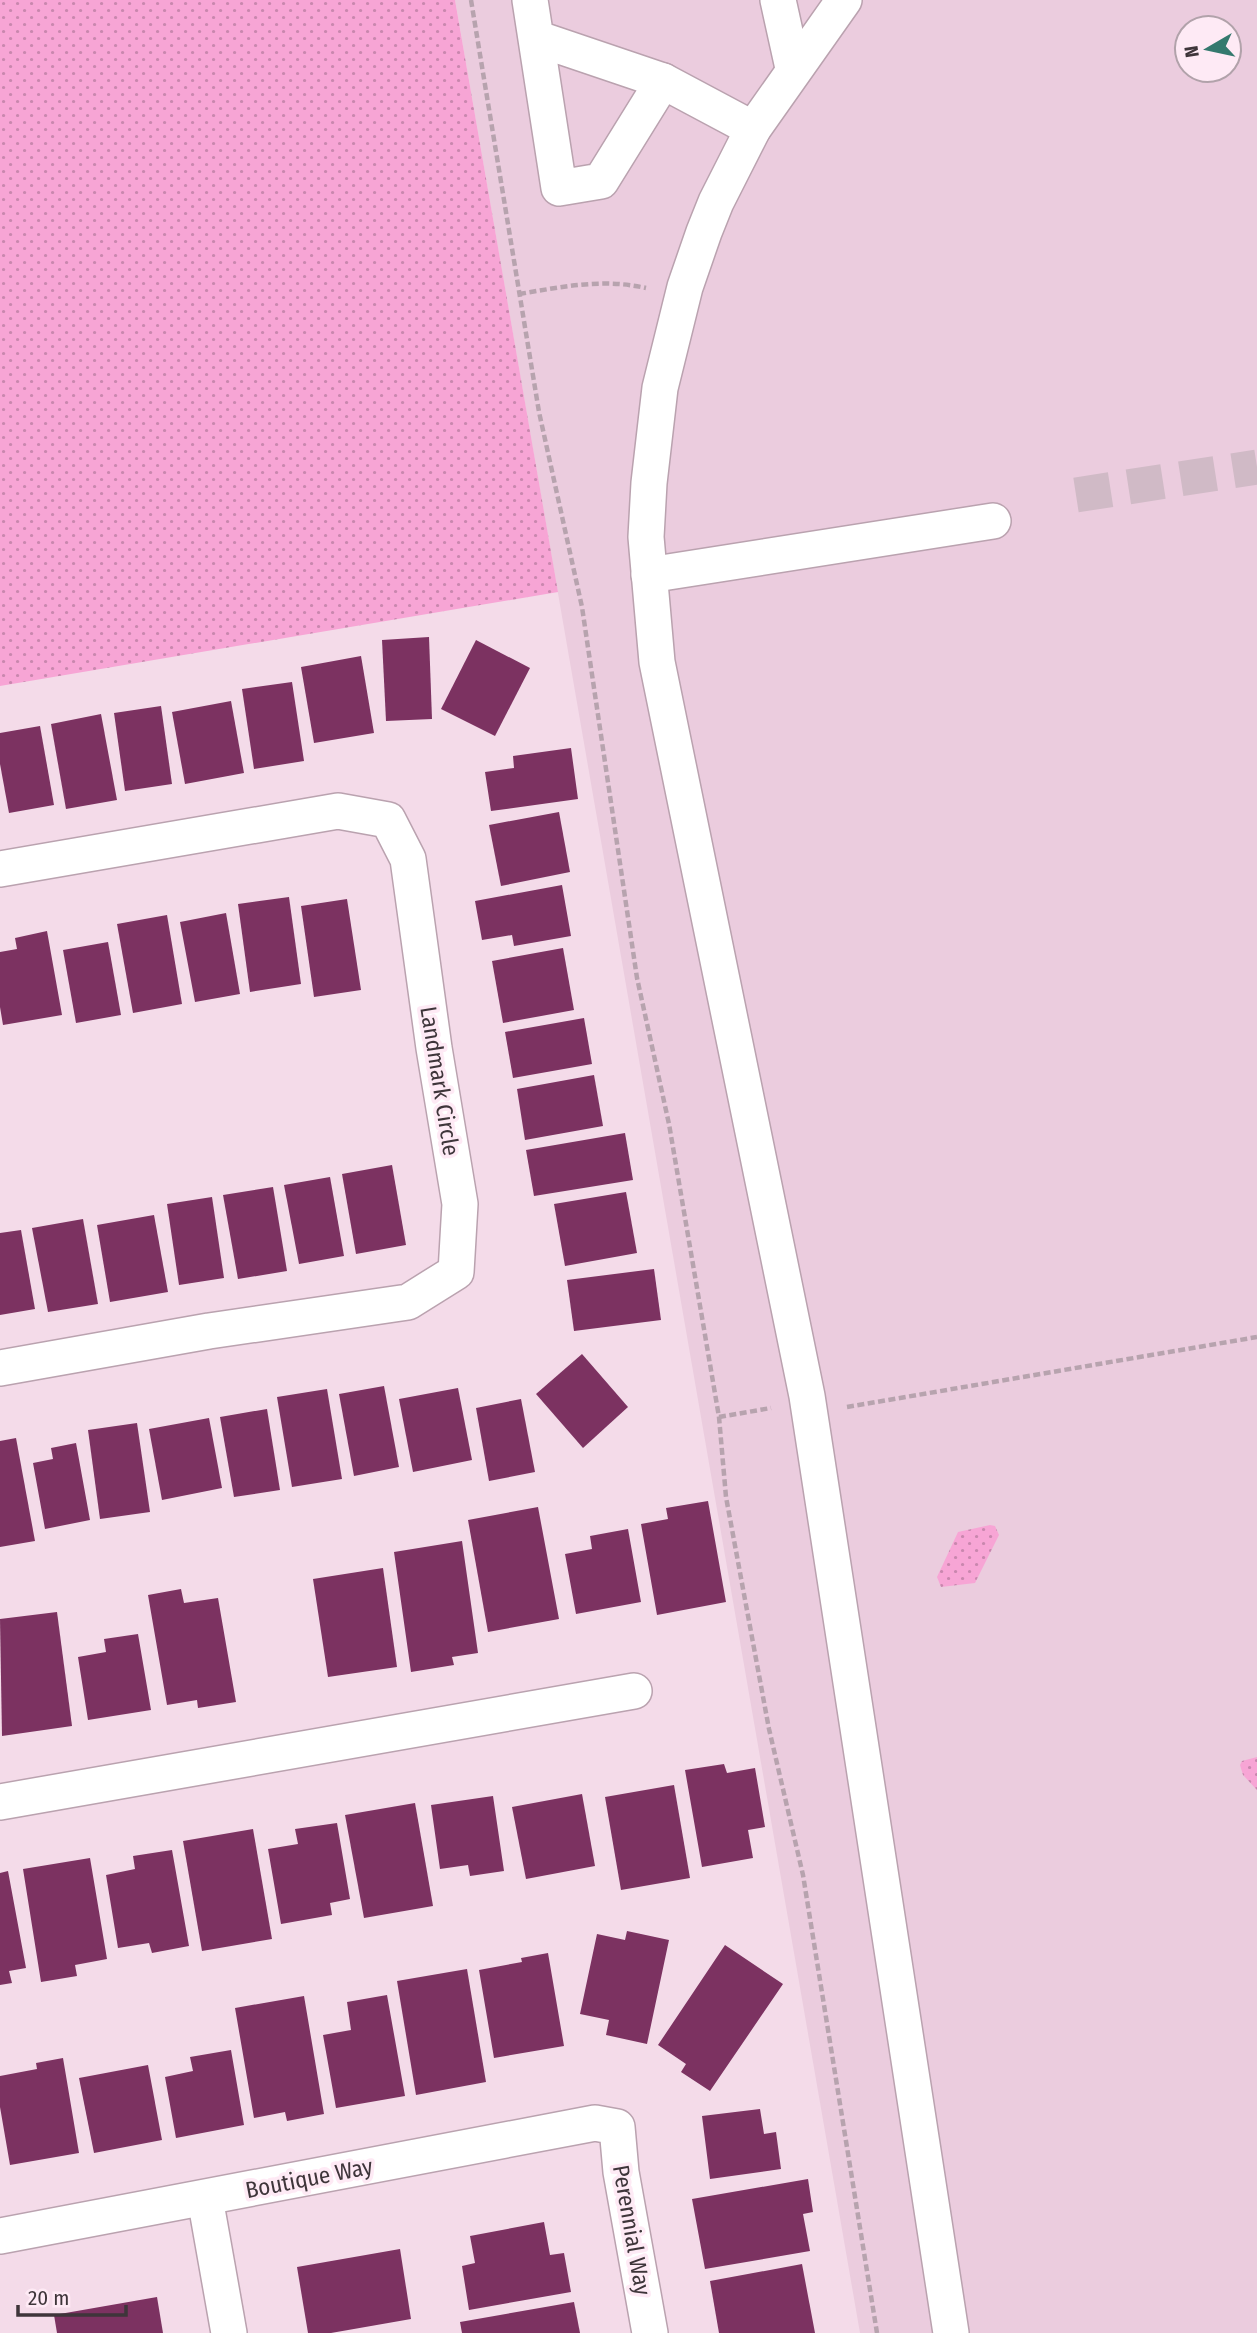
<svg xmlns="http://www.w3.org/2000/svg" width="1257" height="2333" viewBox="0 0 1257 2333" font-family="'Fira Sans Condensed',sans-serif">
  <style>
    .built { fill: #ebccde; fill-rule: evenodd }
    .grass { fill: url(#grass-dots) }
    .building { fill: #7c3261 }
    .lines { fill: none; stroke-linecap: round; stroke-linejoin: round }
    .minor-tunnel { stroke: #d0bac6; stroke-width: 35; stroke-dasharray: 35 18; stroke-linecap: butt }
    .minor-casing { stroke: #baa2af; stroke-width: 38 }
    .path { stroke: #b7a3ae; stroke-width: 4.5; stroke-dasharray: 7 3.5; stroke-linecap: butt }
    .minor { stroke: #fff; stroke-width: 35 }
    .labels { text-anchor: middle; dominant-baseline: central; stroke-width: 7; stroke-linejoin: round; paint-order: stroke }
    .street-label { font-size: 23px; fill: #3e353a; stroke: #feeaf5 }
  </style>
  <defs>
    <pattern id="grass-dots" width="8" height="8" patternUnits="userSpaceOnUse" patternTransform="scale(1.75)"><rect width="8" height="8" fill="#f7a5d5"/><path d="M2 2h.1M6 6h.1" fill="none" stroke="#c987ae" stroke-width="1.8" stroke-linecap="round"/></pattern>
  </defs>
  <rect width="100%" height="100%" fill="#f4dbe9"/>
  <path class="built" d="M455 0H1257V2333H860ZM1187 28H1229V70H1187Z"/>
  <g class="grass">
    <polygon points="0,0 455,0 558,592 0,686"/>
    <polygon points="990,1525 995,1526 999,1535 975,1583 941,1587 937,1577 958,1532"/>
    <polygon points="1257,1757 1257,1790 1243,1775 1240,1765 1242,1761"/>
  </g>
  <g class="building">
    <polygon points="429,637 432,719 386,721 382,640"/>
    <polygon points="476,640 530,668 495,736 441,709"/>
    <polygon points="361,656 374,733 314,743 301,667"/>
    <polygon points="292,682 304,761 254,769 242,689"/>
    <polygon points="231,701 244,773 185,784 172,712"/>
    <polygon points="161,706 172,784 125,791 114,713"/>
    <polygon points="101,714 117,800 66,809 51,724"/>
    <polygon points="40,726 54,805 9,813 0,764 0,733"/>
    <polygon points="571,748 578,799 491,811 485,772 514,768 513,756"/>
    <polygon points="559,812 570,872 501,886 489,825"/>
    <polygon points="562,885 571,936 514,946 512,935 482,940 475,901"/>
    <polygon points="289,897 301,984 250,992 238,904"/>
    <polygon points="347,899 361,990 314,997 301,906"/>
    <polygon points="226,913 240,994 195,1002 180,922"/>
    <polygon points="167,915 182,1004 133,1013 117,924"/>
    <polygon points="47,931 62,1015 3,1025 0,1007 0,952 17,949 15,938"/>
    <polygon points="108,942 121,1015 76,1023 63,950"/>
    <polygon points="563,948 574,1010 503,1023 492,961"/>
    <polygon points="584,1018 592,1064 513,1078 505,1032"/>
    <polygon points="594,1075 603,1126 525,1140 517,1089"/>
    <polygon points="625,1133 633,1180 534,1196 526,1150"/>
    <polygon points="392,1165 406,1245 356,1254 342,1174"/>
    <polygon points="330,1177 344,1256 299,1264 284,1185"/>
    <polygon points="273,1187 287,1271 238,1279 223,1195"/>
    <polygon points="626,1192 637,1253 565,1266 554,1204"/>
    <polygon points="212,1197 224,1278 179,1285 167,1204"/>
    <polygon points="154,1215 168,1292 110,1302 97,1225"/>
    <polygon points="83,1219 98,1304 48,1312 32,1228"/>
    <polygon points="21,1230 35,1309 0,1315 0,1233"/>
    <polygon points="654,1269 661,1320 574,1331 567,1280"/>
    <polygon points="582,1354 628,1407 583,1448 536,1394"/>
    <polygon points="384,1386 399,1467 354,1476 339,1394"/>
    <polygon points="458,1388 472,1460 413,1472 399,1399"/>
    <polygon points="327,1389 342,1479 292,1487 277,1397"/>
    <polygon points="521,1399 535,1472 489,1481 476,1408"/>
    <polygon points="267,1409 280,1490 234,1497 220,1417"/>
    <polygon points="209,1418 222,1488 162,1500 149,1429"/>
    <polygon points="137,1423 150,1512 100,1519 88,1430"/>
    <polygon points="16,1438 35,1541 0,1547 0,1441"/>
    <polygon points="76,1443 90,1520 45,1529 33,1463 53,1459 51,1448"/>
    <polygon points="708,1501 726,1602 657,1615 641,1524 668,1519 666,1508"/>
    <polygon points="538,1507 559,1619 488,1632 468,1520"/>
    <polygon points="628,1529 641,1602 576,1614 565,1554 592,1549 590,1536"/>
    <polygon points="462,1541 478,1653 452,1657 454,1665 411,1672 394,1552"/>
    <polygon points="383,1568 397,1667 328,1677 313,1579"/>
    <polygon points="181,1589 184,1603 218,1598 236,1702 198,1708 197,1700 167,1705 148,1595"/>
    <polygon points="57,1612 72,1726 2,1736 0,1619"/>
    <polygon points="138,1634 151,1710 88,1720 78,1657 106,1652 104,1639"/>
    <polygon points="724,1764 727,1773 755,1768 765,1827 748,1830 753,1858 702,1867 685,1770"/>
    <polygon points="674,1785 690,1878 621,1890 605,1797"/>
    <polygon points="582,1794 595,1866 526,1879 512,1807"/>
    <polygon points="493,1796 504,1871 470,1876 468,1865 440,1869 431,1805"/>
    <polygon points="415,1803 433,1906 364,1918 345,1815"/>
    <polygon points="337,1823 350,1899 330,1903 332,1915 281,1924 268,1849 298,1844 295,1829"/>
    <polygon points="253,1829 272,1939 202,1951 183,1841"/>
    <polygon points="172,1850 189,1946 152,1953 149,1943 118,1948 106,1875 135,1869 133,1856"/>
    <polygon points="90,1858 107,1959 75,1965 77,1976 41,1982 23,1869"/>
    <polygon points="8,1871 26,1968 9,1971 12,1983 0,1985 0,1873"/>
    <polygon points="627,1931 669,1940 647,2044 606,2035 609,2020 580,2014 597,1934 625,1940"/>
    <polygon points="725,1945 783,1984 710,2091 681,2072 686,2064 658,2045"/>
    <polygon points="548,1953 564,2046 494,2058 479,1970 522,1962 521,1958"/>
    <polygon points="467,1969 486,2082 416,2095 397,1981"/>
    <polygon points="387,1995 405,2096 336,2108 323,2035 351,2030 347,2002"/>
    <polygon points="304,1996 324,2114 287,2121 285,2112 254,2118 235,2008"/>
    <polygon points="231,2050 244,2125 176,2138 165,2077 193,2071 190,2057"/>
    <polygon points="63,2058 79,2153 10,2165 0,2107 0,2076 37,2069 36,2063"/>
    <polygon points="148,2065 162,2140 94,2153 79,2078"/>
    <polygon points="760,2109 764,2134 776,2132 781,2169 710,2179 702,2116"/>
    <polygon points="808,2179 813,2212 803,2214 810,2251 705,2269 692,2199"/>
    <polygon points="544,2222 550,2255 564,2253 571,2292 469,2310 462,2266 475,2263 470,2236"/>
    <polygon points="400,2249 411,2319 331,2333 308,2333 297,2267"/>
    <polygon points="802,2264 815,2333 719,2333 710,2281"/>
    <polygon points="157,2297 163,2333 57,2333 54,2315"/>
    <polygon points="574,2302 580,2333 462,2333 460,2322"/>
  </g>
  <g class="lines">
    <polyline class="minor-tunnel" points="1076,495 1257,467"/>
    <defs>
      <g id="minor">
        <polyline points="530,0 559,188 601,181 663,81 536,38"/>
        <polyline points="778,0 793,68"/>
        <polyline points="844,0 753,129 716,202 704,232 685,287 660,388 649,483 646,537 657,662 807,1396 951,2333"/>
        <polyline points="663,81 753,129"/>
        <polyline points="649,575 993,521"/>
        <polyline points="0,869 338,811 388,820 408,859 434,1048 460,1204 456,1272 408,1302 209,1331 0,1368"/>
        <polyline points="0,1802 634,1691"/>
        <polyline points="205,2198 229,2333"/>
        <polyline points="0,2236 595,2123 617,2127 621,2172 650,2333"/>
      </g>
    </defs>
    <use href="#minor" class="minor-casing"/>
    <g class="path">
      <polyline points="471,0 539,412 582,607 637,978 669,1124 719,1417 726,1497 769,1729 803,1875 877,2333"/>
      <path d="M519 294C562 287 602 278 646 288"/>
      <polyline points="847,1407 1257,1337"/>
      <polyline points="719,1417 771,1408"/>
    </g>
    <use href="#minor" class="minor"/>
  </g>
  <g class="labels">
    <g class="street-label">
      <text transform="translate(440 1081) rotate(81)">Landmark Circle</text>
      <text transform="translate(309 2178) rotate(-11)">Boutique Way</text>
      <text transform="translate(632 2230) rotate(80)">Perennial Way</text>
    </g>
  </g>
  <g transform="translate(1208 49) rotate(261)"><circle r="33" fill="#feeaf5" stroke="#b1a2aa" stroke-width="2"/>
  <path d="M0-5L12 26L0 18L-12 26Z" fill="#34796e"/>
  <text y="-10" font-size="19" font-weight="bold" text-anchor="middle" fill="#3e353a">N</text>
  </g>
  <path d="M18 2305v10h108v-10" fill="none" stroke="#3e353a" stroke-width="3.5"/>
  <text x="28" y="2305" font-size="21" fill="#3e353a" stroke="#feeaf5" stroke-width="5" paint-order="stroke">20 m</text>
</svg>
